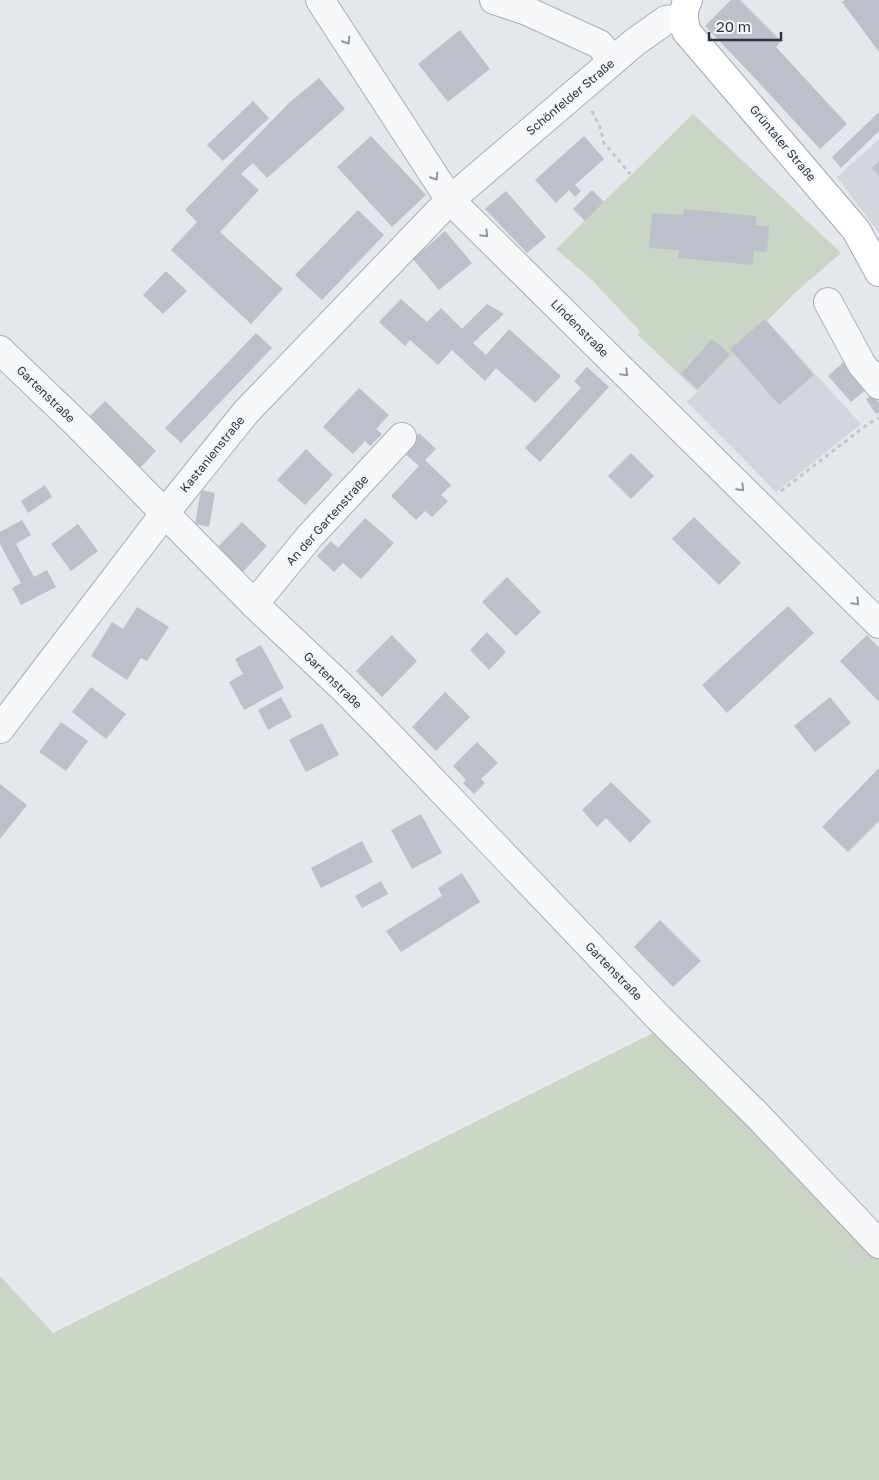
<svg xmlns="http://www.w3.org/2000/svg" width="879" height="1480" viewBox="0 0 879 1480" font-family="'Golos Text',sans-serif">
  <style>
    .built { fill: #d2d6de }
    .green { fill: #c9d6c5 }
    .building { fill: #bbc0ca }
    .lines { fill: none; stroke-linecap: round; stroke-linejoin: round }
    .minor-casing { stroke: #a9aeb7; stroke-width: 30 }
    .major-casing { stroke: #a3abb8; stroke-width: 30 }
    .path { stroke: #c2c5cb; stroke-width: 3; stroke-dasharray: 4 4; stroke-linecap: butt }
    .minor { stroke: #f7f8fa; stroke-width: 28 }
    .major { stroke: #fff; stroke-width: 28 }
    .oneway { stroke: #9196a0 }
    .labels { text-anchor: middle; dominant-baseline: central; stroke-width: 4.5; stroke-linejoin: round; paint-order: stroke }
    .street-label { font-size: 12px; fill: #2b3445; stroke: #f4f6f9 }
  </style>
  <rect width="100%" height="100%" fill="#e4e7ec"/>
  <g class="built">
    <polygon points="879,139 879,233 837,177"/>
    <polygon points="765,319 861,424 776,492 687,402 734,354 730,349"/>
  </g>
  <g class="green">
    <polygon points="693,114 841,253 797,291 767,321 765,319 730,349 734,354 697,391 638,335 640,331 593,281 556,249"/>
    <polygon points="661,1029 879,1255 879,1480 0,1480 0,1276 53,1333"/>
  </g>
  <g class="building">
    <polygon points="731,0 740,0 781,41 776,47 847,124 820,149 749,72 705,26"/>
    <polygon points="845,0 879,0 879,52 842,2"/>
    <polygon points="460,30 490,69 448,102 418,64"/>
    <polygon points="319,78 345,109 267,178 253,163 241,174 259,190 220,232 283,289 251,324 171,250 197,222 185,210 289,103"/>
    <polygon points="253,101 269,118 223,161 207,145"/>
    <polygon points="879,112 879,131 841,168 832,157"/>
    <polygon points="371,136 426,195 392,227 337,167"/>
    <polygon points="584,136 604,159 575,185 581,191 575,197 569,190 556,203 535,180"/>
    <polygon points="879,161 879,176 872,168"/>
    <polygon points="592,190 604,202 585,221 573,209"/>
    <polygon points="506,191 546,237 527,253 485,209"/>
    <polygon points="684,209 756,216 756,225 769,227 767,252 754,251 753,265 678,258 679,250 649,248 652,213 683,215"/>
    <polygon points="358,210 384,235 322,300 295,275"/>
    <polygon points="445,231 472,263 439,290 413,259"/>
    <polygon points="166,271 187,291 163,314 143,295"/>
    <polygon points="401,299 427,322 441,308 462,329 487,304 504,314 473,343 486,355 509,329 561,376 535,403 496,368 485,381 452,350 438,365 410,340 405,346 379,322"/>
    <polygon points="765,319 814,375 779,405 730,349"/>
    <polygon points="256,333 272,348 181,443 165,428"/>
    <polygon points="712,339 730,354 698,389 681,374"/>
    <polygon points="846,360 869,387 851,402 828,376"/>
    <polygon points="587,367 609,387 540,462 525,448 581,388 574,381"/>
    <polygon points="359,388 389,415 376,429 382,434 370,446 365,441 353,454 323,427"/>
    <polygon points="873,395 879,403 879,412 876,414 866,399"/>
    <polygon points="105,401 156,451 138,470 87,419"/>
    <polygon points="419,433 436,449 425,460 451,485 441,495 448,501 432,517 425,511 416,520 391,496 419,466 402,451"/>
    <polygon points="306,449 333,475 305,505 277,480"/>
    <polygon points="631,453 654,476 631,499 608,476"/>
    <polygon points="45,485 52,497 28,513 21,501"/>
    <polygon points="201,490 215,493 209,527 195,524"/>
    <polygon points="694,517 741,563 719,585 672,539"/>
    <polygon points="365,518 394,543 361,579 343,563 334,572 317,556 331,541 338,548"/>
    <polygon points="22,520 31,535 16,544 34,577 47,570 56,587 21,605 12,588 21,583 0,544 0,532"/>
    <polygon points="242,522 267,546 239,576 213,552"/>
    <polygon points="78,524 98,551 71,571 51,544"/>
    <polygon points="507,577 541,612 516,636 482,602"/>
    <polygon points="788,606 814,633 727,713 702,685"/>
    <polygon points="137,607 169,627 147,661 141,658 127,680 91,656 112,622 123,629"/>
    <polygon points="487,632 506,652 489,670 470,650"/>
    <polygon points="392,635 417,661 382,697 356,671"/>
    <polygon points="867,635 879,648 879,702 840,661"/>
    <polygon points="261,645 284,688 244,710 229,682 243,674 235,659"/>
    <polygon points="91,687 126,714 106,739 72,712"/>
    <polygon points="445,692 470,717 436,751 412,727"/>
    <polygon points="281,697 292,717 268,730 258,710"/>
    <polygon points="830,697 851,723 815,752 794,726"/>
    <polygon points="61,722 88,741 66,771 39,752"/>
    <polygon points="322,723 339,755 306,772 289,740"/>
    <polygon points="477,742 498,763 481,779 485,783 474,794 463,783 466,780 453,766"/>
    <polygon points="879,768 879,821 848,852 822,827"/>
    <polygon points="611,782 651,821 630,843 606,818 597,827 582,810"/>
    <polygon points="0,784 27,805 0,839"/>
    <polygon points="421,814 442,853 412,869 391,830"/>
    <polygon points="362,841 373,862 321,888 311,868"/>
    <polygon points="462,873 480,902 401,952 386,931 442,896 438,888"/>
    <polygon points="381,881 388,894 362,908 355,896"/>
    <polygon points="660,920 701,961 673,987 634,947"/>
  </g>
  <g class="lines">
    <defs>
      <g id="minor">
        <polyline points="320,0 450,200 879,624"/>
        <polyline points="494,0 527,11 599,44 613,60"/>
        <polyline points="828,302 862,365 879,385"/>
        <polyline points="0,350 77,424 254,604 343,688 388,734 658,1017 758,1116 879,1244"/>
        <polyline points="254,604 310,536 402,437"/>
        <polyline points="0,729 165,513 246,412 450,200 635,42 666,20 684,18"/>
      </g>
      <path id="major" d="M688 0C682 10 684 20 686 31L856 230 879 272"/>
    </defs>
    <use href="#minor" class="minor-casing"/>
    <use href="#major" class="major-casing"/>
    <g class="path">
      <polyline points="592,111 600,127 604,143 630,174"/>
      <polyline points="781,491 868,424 879,418"/>
    </g>
    <use href="#minor" class="minor"/>
    <use href="#major" class="major"/>
  </g>
  <defs><path id="oneway-chevron" d="M-2-3.5L2.5 0L-2 3.5" fill="none" stroke-width="1.6" stroke-linecap="round" stroke-linejoin="round" transform="scale(1.25)"/></defs>
  <g class="oneway">
    <use href="#oneway-chevron" transform="translate(347 41) rotate(57)"/>
    <use href="#oneway-chevron" transform="translate(435 177) rotate(57)"/>
    <use href="#oneway-chevron" transform="translate(485 234) rotate(45)"/>
    <use href="#oneway-chevron" transform="translate(625 373) rotate(45)"/>
    <use href="#oneway-chevron" transform="translate(741 488) rotate(45)"/>
    <use href="#oneway-chevron" transform="translate(856 602) rotate(45)"/>
  </g>
  <g class="labels">
    <g class="street-label">
      <text transform="translate(570 97) rotate(-40)">Schönfelder Straße</text>
      <text transform="translate(783 143) rotate(50)">Grüntaler Straße</text>
      <text transform="translate(580 328) rotate(45)">Lindenstraße</text>
      <text transform="translate(46 394) rotate(44)">Gartenstraße</text>
      <text transform="translate(212 454) rotate(-51)">Kastanienstraße</text>
      <text transform="translate(327 520) rotate(-48)">An der Gartenstraße</text>
      <text transform="translate(333 680) rotate(44)">Gartenstraße</text>
      <text transform="translate(614 971) rotate(46)">Gartenstraße</text>
    </g>
  </g>
  <path d="M709 32v8h72v-8" fill="none" stroke="#2b3445" stroke-width="2.5"/>
  <text x="716" y="32" font-size="15" fill="#2b3445" stroke="#f4f6f9" stroke-width="4" paint-order="stroke">20 m</text>
</svg>
